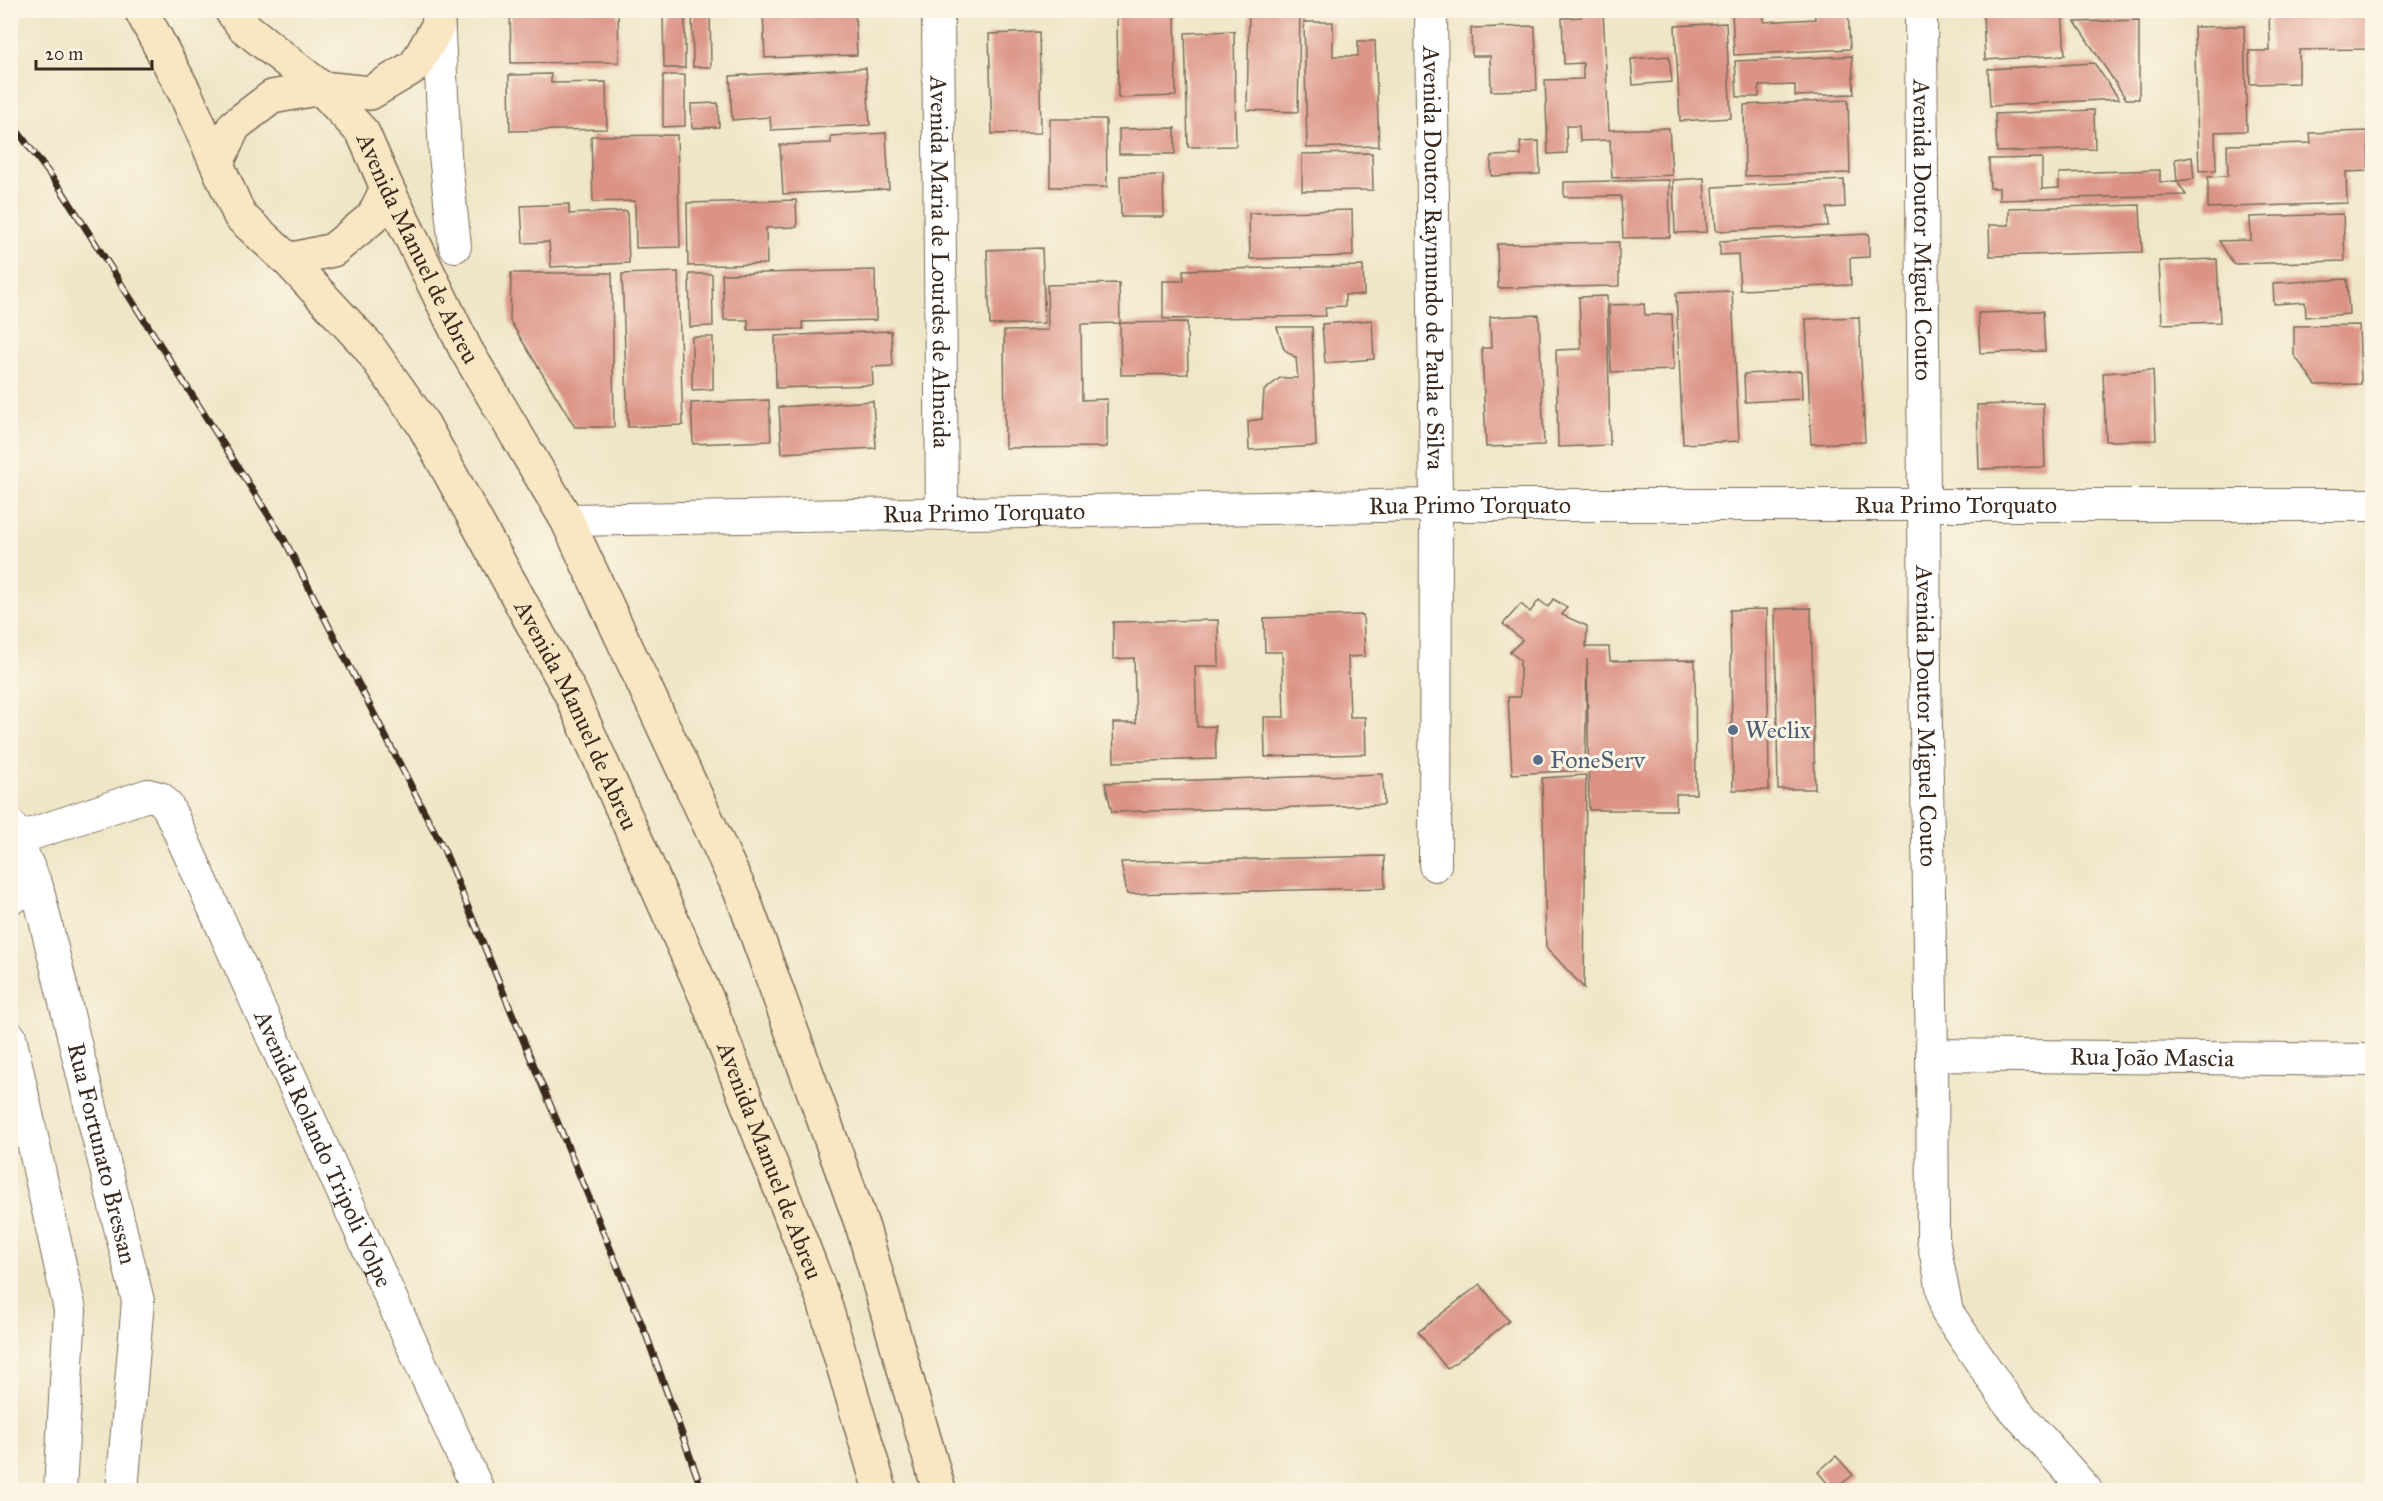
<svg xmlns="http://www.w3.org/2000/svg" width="2383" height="1501" viewBox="0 0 2383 1501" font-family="'IM FELL Great Primer',serif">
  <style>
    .building { fill: #db9386 }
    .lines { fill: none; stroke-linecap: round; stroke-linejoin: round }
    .street-casing { stroke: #7a6c5a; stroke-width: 34 }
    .secondary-casing { stroke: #7a6c5a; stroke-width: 36 }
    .street { stroke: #fff; stroke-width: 32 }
    .secondary { stroke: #f9e7c3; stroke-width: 33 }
    .rail-casing { stroke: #3b2a1e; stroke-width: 7 }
    .rail { stroke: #fcf5e5; stroke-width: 4.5; stroke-dasharray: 14; stroke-linecap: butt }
    .service-dot { fill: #5c6f8a; stroke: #fcf5e5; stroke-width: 2 }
    .labels { text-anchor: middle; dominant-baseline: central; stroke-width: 6; stroke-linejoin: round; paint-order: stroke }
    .street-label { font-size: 24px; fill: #3b2a1e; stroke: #fcf5e5 }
    .service-label { font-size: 24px; fill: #4e5e75; stroke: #fcf5e5; text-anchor: start }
  </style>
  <rect width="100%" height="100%" fill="#fcf5e5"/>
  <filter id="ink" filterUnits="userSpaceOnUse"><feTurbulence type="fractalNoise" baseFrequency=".0167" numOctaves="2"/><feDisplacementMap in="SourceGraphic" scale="12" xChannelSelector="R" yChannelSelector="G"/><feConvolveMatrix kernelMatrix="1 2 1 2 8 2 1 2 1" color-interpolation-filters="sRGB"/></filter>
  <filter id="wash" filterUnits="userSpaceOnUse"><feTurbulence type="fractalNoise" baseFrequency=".008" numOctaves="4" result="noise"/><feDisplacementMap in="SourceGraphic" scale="24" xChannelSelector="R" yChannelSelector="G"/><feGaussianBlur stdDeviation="1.35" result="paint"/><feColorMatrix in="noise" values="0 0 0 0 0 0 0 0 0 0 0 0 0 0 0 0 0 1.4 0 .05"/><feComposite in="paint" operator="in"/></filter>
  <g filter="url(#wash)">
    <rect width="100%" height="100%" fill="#efe6c8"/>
    <g id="blocks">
      <g class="building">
        <polygon points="510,10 618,10 619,62 511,63"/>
        <polygon points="663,10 685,10 685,68 664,68"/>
        <polygon points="692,10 710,10 711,67 693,67"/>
        <polygon points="763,10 855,10 857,55 765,58"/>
        <polygon points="1117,10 1175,10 1176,96 1118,98"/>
        <polygon points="1249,10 1300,10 1298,112 1247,110"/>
        <polygon points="1581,10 1603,10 1609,130 1669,128 1672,175 1612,178 1610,140 1580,141 1579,126 1566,126 1567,153 1548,154 1545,80 1583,79 1583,63 1564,64 1562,18 1581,17"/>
        <polygon points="1732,10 1764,10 1764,22 1815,19 1814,10 1848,10 1850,49 1734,55"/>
        <polygon points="2050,10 2062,10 2065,55 1985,60 1983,14"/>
        <polygon points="2358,10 2366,21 2367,49 2299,50 2299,83 2250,84 2249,51 2270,51 2269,11"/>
        <polygon points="2139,20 2139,99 2126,99 2075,22"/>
        <polygon points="1304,22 1333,22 1333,56 1358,56 1358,41 1375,41 1379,146 1307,148"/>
        <polygon points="1726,23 1731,118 1680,121 1675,26"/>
        <polygon points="1535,26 1537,90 1491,91 1490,56 1472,56 1471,28"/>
        <polygon points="2244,26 2247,131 2215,132 2216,170 2199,171 2194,27"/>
        <polygon points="1234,31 1236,146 1188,147 1185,33"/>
        <polygon points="1039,32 1041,133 992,134 989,34"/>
        <polygon points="1669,56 1672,82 1633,85 1631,59"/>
        <polygon points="1852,56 1854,94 1795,96 1795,85 1759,86 1759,97 1737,97 1735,61"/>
        <polygon points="2094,63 2119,99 1990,106 1988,69"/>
        <polygon points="866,68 870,125 771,130 770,117 732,120 730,76"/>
        <polygon points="551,74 551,83 606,82 607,129 510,131 509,75"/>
        <polygon points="663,75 685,75 685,126 663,127"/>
        <polygon points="1848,100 1850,173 1745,176 1744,105"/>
        <polygon points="718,103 719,127 692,128 691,104"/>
        <polygon points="2094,110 2095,149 1997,152 1995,114"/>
        <polygon points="1050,119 1106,119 1107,187 1050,187"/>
        <polygon points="1175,128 1175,154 1119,154 1119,129"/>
        <polygon points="2368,131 2369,171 2346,172 2347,203 2208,208 2208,177 2228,176 2227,145 2311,143 2310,133"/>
        <polygon points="886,133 889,189 783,194 780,145 831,143 831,136"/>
        <polygon points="677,135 680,247 636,248 635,201 593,202 591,136"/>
        <polygon points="1539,141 1540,174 1491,176 1491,156 1521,155 1520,142"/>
        <polygon points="1372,153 1373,190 1302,191 1302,154"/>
        <polygon points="2192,157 2194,179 2177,181 2175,159"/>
        <polygon points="2042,158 2042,189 2059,188 2059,173 2160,170 2160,182 2177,181 2186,195 1999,200 1999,188 1990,188 1989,159"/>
        <polygon points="1163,175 1164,217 1121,217 1120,176"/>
        <polygon points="1704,178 1707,232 1675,233 1673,180"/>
        <polygon points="1669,180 1670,237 1623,238 1621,196 1564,197 1564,182"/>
        <polygon points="1844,180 1845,207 1827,208 1828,226 1716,231 1713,187"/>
        <polygon points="796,200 797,227 766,228 767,264 688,266 687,203"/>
        <polygon points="569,204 569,214 627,211 629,263 551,267 549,242 523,243 521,206"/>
        <polygon points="2140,205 2142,252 1990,256 1989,225 2009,225 2009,208"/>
        <polygon points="1352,210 1353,256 1250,259 1249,213"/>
        <polygon points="2343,214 2345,261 2234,264 2219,241 2251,240 2250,217"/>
        <polygon points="1869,234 1869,257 1850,258 1851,285 1740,290 1738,254 1720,255 1720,241"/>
        <polygon points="1619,242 1619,286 1498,288 1497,244"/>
        <polygon points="1042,248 1045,323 990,325 987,250"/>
        <polygon points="2217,259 2220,322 2162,324 2159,261"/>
        <polygon points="1363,266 1364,295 1345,295 1345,306 1325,307 1326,316 1163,319 1163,281 1184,281 1183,270"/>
        <polygon points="875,270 876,320 802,322 803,329 748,330 748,320 724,320 722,274"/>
        <polygon points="678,272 683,425 628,427 622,274"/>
        <polygon points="511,273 612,273 614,427 575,427 510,321"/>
        <polygon points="689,274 712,274 713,326 690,327"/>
        <polygon points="2347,279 2349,314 2306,317 2305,302 2274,304 2273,283"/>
        <polygon points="1119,283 1120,323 1081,324 1082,400 1107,399 1107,447 1005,448 1004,331 1048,330 1047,285"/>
        <polygon points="1732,291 1739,441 1683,444 1676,293"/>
        <polygon points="1607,296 1610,445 1558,447 1556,350 1581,349 1579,297"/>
        <polygon points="1644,304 1645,315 1672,314 1674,370 1611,372 1609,305"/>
        <polygon points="2043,311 2045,351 1980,353 1978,313"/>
        <polygon points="1539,315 1544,445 1486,447 1482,348 1491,348 1490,317"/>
        <polygon points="1859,317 1865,442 1811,444 1806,319"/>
        <polygon points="1372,320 1374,359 1325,363 1322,324"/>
        <polygon points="1187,322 1188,374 1121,375 1120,323"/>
        <polygon points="2359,325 2361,384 2316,385 2294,355 2294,326"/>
        <polygon points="1277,327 1312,327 1316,446 1249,450 1248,421 1262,419 1264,391 1280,378 1298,378 1296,358 1284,349"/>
        <polygon points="891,331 893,366 872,367 873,385 776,388 775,336"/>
        <polygon points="692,337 713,337 713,389 692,390"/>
        <polygon points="2153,370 2156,440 2106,441 2103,373"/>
        <polygon points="1801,371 1802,399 1745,402 1744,374"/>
        <polygon points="769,400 771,441 693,444 691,403"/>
        <polygon points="873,401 876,448 782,453 779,407"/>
        <polygon points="2043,403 2045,467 1979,469 1977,405"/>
        <polygon points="1553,599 1567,607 1562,615 1587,626 1586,647 1609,647 1610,661 1695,660 1696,794 1676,794 1676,810 1589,810 1587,659 1585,770 1512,774 1508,697 1520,697 1520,660 1510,652 1522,640 1503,624 1521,604 1530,612 1539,600 1548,607"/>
        <polygon points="1811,608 1815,789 1778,789 1775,609"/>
        <polygon points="1767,609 1769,790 1733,790 1730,610"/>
        <polygon points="1363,615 1365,656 1348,657 1350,717 1365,717 1366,754 1265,757 1264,717 1284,717 1282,652 1265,652 1264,618"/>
        <polygon points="1218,620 1219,666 1195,666 1197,727 1215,726 1216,759 1114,762 1113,723 1136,723 1134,658 1113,659 1113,622"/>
        <polygon points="1383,774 1384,805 1112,812 1105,783"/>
        <polygon points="1586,775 1584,988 1546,947 1542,778"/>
        <polygon points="1384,856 1385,888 1127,894 1121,862"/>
        <polygon points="1480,1284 1509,1321 1447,1369 1418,1332"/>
        <polygon points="1836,1456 1853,1475 1833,1490 1818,1472"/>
      </g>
    </g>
  </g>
  <g filter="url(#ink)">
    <use href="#blocks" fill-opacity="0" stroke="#7a6c5a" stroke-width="1.5"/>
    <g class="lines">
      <defs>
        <g id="street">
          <path id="s1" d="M938 10 942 514"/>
          <path id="s2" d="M1431 10 1436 505 1435 865"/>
          <path id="s3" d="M1921 10 1925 675 1932 1055 1933 1239 1947 1312 2009 1403 2086 1490"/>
          <polyline points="438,14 445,155 455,246"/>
          <path id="s4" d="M567 520 1436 505H2372"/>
          <path id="s5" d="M10 825 37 887 138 1301 122 1490"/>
          <path id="s6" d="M17 839 148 795 160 798 168 807 478 1490"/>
          <polyline points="10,898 37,887"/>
          <polyline points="10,1037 70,1310 60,1490"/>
          <path id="s7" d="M1932 1055 2372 1060"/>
        </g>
        <g id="secondary">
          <path id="s8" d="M141 10 185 93 240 216 288 260 368 346 423 424 571 694 707 999 824 1301 880 1490"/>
          <path id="s9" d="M231 10 243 26 321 88 363 133 387 188 466 350 567 520 743 897 863 1228 939 1490"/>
          <polyline points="217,163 234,126 272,97 321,88 370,93 415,66 438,26"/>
          <polyline points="288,260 333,250 373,217 387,188"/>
        </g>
      </defs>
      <use href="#street" class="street-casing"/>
      <use href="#secondary" class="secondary-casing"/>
      <use href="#street" class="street"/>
      <use href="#secondary" class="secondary"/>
      <defs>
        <polyline id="rail" points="10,121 62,191 285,541 444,850 647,1337 702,1490"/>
      </defs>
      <use href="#rail" class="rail-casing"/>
      <use href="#rail" class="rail"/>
    </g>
  </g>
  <g class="service-dot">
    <circle cx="1733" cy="730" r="6"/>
    <circle cx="1538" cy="760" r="6"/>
  </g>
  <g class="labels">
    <g class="street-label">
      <text stroke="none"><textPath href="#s3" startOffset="220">Avenida Doutor Miguel Couto</textPath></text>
      <text stroke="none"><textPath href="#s9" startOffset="309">Avenida Manuel de Abreu</textPath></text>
      <text stroke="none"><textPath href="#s2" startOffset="248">Avenida Doutor Raymundo de Paula e Silva</textPath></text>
      <text stroke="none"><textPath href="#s1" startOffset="252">Avenida Maria de Lourdes de Almeida</textPath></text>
      <text stroke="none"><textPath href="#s4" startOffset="1389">Rua Primo Torquato</textPath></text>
      <text stroke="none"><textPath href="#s4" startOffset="903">Rua Primo Torquato</textPath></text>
      <text stroke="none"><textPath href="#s4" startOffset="417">Rua Primo Torquato</textPath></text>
      <text stroke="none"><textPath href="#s8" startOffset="836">Avenida Manuel de Abreu</textPath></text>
      <text stroke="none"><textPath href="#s3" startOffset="706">Avenida Doutor Miguel Couto</textPath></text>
      <text stroke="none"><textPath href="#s7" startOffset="220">Rua João Mascia</textPath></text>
      <text stroke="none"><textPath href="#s6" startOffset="538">Avenida Rolando Tripoli Volpe</textPath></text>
      <text stroke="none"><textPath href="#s5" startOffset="342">Rua Fortunato Bressan</textPath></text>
      <text stroke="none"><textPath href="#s8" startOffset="1322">Avenida Manuel de Abreu</textPath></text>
    </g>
    <g class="service-label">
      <text x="1745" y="730">Weclix</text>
      <text x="1550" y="760">FoneServ</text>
    </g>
  </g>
  <rect width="2383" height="1501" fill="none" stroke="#fcf5e5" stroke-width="36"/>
  <path d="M36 60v9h116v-9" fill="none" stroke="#3b2a1e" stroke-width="3"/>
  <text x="45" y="60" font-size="18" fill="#3b2a1e" stroke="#fcf5e5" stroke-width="4.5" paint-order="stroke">20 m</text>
</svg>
